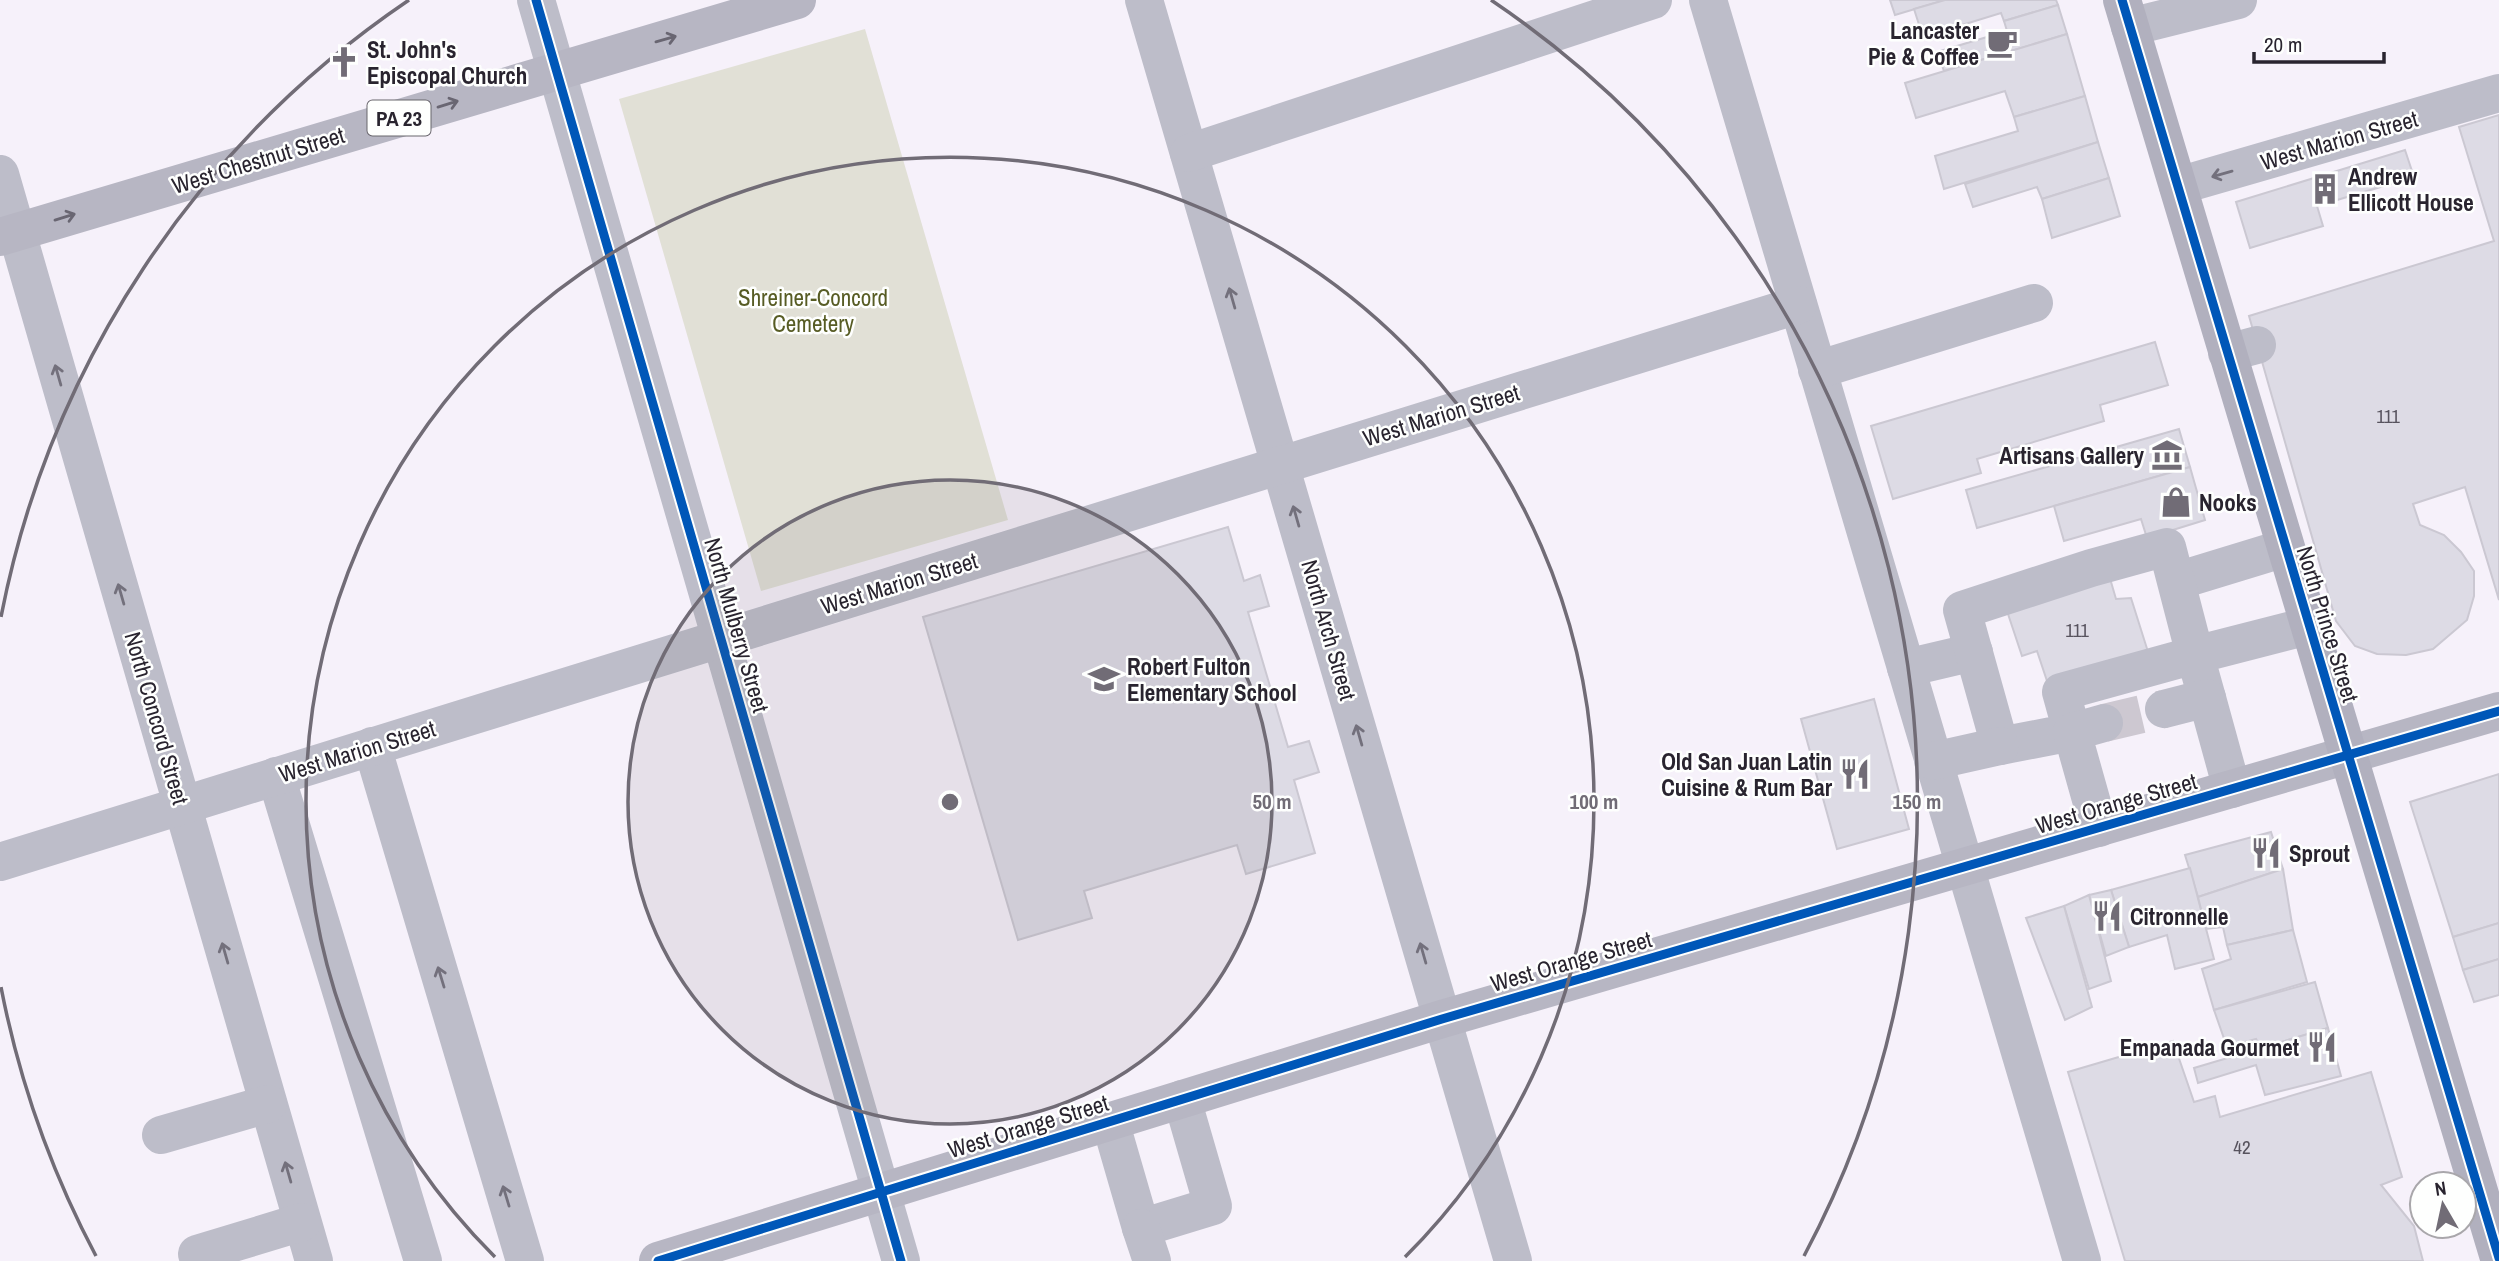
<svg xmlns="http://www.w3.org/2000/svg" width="2499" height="1261" viewBox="0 0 2499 1261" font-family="'Archivo Narrow',sans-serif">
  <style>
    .green { fill: #e1e0d6 }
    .building { fill: #dddbe5; stroke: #cbc8d2; stroke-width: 2 }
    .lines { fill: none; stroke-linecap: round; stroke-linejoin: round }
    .minor-tunnel { stroke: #cdc8d1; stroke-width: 38; stroke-dasharray: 38 19; stroke-linecap: butt }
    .minor { stroke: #bdbdc9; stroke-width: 38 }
    .major { stroke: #b7b6c3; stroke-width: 38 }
    .highway { stroke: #b1b0be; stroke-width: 38 }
    .cycleway-casing { stroke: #fefffe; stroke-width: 13 }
    .cycleway { stroke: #0057b8; stroke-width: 9 }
    .oneway { stroke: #696672 }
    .oneway2 { stroke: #73707c }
    .ring { fill: none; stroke: #716c76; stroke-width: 3.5 }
    .labels { text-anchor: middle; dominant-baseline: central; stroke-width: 5; stroke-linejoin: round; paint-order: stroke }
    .number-label { font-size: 19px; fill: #57535e }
    .shield { fill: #fefffe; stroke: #69666d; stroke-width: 2 }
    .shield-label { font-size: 21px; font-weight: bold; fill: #29242f }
    .poi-label { font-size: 23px; font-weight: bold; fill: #29242f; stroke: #fefffe; text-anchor: start }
    .street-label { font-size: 23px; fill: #29242f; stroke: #fefffe }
    .park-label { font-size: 23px; fill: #575c24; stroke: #fefffe }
    .centre { fill: #716c76; stroke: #fefffe; stroke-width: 3.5 }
    .ring-label { font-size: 21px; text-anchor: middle; font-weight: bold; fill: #716c76; stroke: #fefffe; stroke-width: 5; stroke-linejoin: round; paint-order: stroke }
  </style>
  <rect width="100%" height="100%" fill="#f6f1fa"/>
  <polygon class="green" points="865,29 1008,520 761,591 619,99"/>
  <g class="building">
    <polygon points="1890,0 1945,0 1895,15"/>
    <polygon points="1945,0 2056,0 2058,5 2004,21 2001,13 1923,37 1914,9"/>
    <polygon points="2058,5 2067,34 1944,71 1937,52 2007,31 2004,21"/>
    <polygon points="2067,34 2085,96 2014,117 2005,91 1916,118 1905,83"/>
    <polygon points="2085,96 2098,142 1944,189 1935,156 2018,131 2014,117"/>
    <polygon points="2499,115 2499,600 2465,487 2413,504 2420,525 2444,535 2461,552 2474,571 2474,596 2467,620 2433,649 2406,655 2377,654 2355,646 2336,621 2249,316 2494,241 2459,127"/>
    <polygon points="2098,142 2109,178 2042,199 2037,187 1973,207 1965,184"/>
    <polygon points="2405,150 2414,177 2317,206 2323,226 2250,248 2236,202"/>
    <polygon points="2109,178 2120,216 2052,238 2042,199"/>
    <polygon points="2155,342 2168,385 2100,405 2104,421 1977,459 1981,473 1893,499 1871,426"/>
    <polygon points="2179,429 2190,467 1977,528 1966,490"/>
    <polygon points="2190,467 2205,520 2147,538 2141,519 2064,541 2054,506"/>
    <polygon points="1228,527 1244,581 1260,575 1269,606 1248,612 1288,747 1309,741 1319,772 1294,780 1315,853 1246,874 1237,845 1084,891 1092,918 1018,940 923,617"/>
    <polygon points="2109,575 2116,599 2131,598 2149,655 2049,687 2037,651 2022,656 2006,608"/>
    <polygon points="1874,699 1909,829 1837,849 1801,719"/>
    <polygon points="2499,774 2499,923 2453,937 2410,802"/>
    <polygon points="2271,832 2283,869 2198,897 2185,855"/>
    <polygon points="2190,868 2214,959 2175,969 2167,935 2129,947 2111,890"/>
    <polygon points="2283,869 2293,930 2227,945 2223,927 2206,929 2198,897"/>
    <polygon points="2111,890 2129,947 2106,956 2089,895"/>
    <polygon points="2089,895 2111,981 2089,989 2064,906"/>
    <polygon points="2064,906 2092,1007 2065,1020 2026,918"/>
    <polygon points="2499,923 2499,959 2463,970 2453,937"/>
    <polygon points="2293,930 2307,982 2214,1010 2202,969 2231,959 2227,945"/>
    <polygon points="2499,959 2499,995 2474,1002 2463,970"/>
    <polygon points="2315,982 2328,1028 2261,1048 2256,1039 2227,1047 2214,1010"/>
    <polygon points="2328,1028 2341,1076 2265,1095 2256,1065 2198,1083 2194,1068"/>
    <polygon points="2173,1041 2194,1102 2215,1096 2220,1117 2371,1072 2402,1177 2381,1185 2414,1226 2423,1261 2125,1261 2068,1072"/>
  </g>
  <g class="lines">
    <polyline class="minor-tunnel" points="2104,723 2164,709"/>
    <g class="minor">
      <polyline points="536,0 901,1261"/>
      <polyline points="1144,0 1513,1261"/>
      <polyline points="1708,0 2082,1261"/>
      <polyline points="2130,27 2238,0"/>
      <polyline points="1189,153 1653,0"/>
      <polyline points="0,174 314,1261"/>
      <polyline points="2178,186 2499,93"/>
      <polyline points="2227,353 2257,345"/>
      <polyline points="1817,370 2034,303"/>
      <polyline points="2177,581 2285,548"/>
      <polyline points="1906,668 1974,652"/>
      <polyline points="2207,698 2195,655 2061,692 2072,732 2000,746 1962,610 2091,568 2167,547 2195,655 2308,626"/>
      <polyline points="2164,709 2207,698 2232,789"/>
      <polyline points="372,746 525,1261"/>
      <polyline points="1933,761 2000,746"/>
      <polyline points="276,776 423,1261"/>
      <polyline points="2099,828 2072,732 2104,723"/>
      <polyline points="0,862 1798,305"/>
      <polyline points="1110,1121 1141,1228 1213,1206 1182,1099"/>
      <polyline points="161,1135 268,1104"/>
      <polyline points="1141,1228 1152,1261"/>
      <polyline points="197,1254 302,1222"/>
    </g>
    <g class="major">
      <polyline points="0,237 797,0"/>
      <polyline points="658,1261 1442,1019 2499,711"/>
    </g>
    <polyline class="highway" points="2122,0 2499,1258"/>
    <defs>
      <g id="cycleway">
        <polyline points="536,0 901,1261"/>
        <polyline points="2122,0 2499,1258"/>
        <polyline points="658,1261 1442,1019 2499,711"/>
      </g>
    </defs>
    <use href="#cycleway" class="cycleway-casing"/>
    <use href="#cycleway" class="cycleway"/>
  </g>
  <defs><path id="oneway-shaft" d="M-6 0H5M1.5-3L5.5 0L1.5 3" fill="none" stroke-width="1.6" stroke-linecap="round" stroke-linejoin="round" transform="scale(1.75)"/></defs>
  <g class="oneway">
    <use href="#oneway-shaft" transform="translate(666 39) rotate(-16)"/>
    <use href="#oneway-shaft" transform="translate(448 104) rotate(-17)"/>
    <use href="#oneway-shaft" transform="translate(65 217) rotate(-17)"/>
  </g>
  <g class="oneway2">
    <use href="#oneway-shaft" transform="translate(2222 174) rotate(164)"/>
    <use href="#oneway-shaft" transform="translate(1232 298) rotate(-106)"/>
    <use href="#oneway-shaft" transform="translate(58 375) rotate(-106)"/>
    <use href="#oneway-shaft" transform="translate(1296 516) rotate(-106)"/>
    <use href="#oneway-shaft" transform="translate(121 594) rotate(-106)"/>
    <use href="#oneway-shaft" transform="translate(1359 735) rotate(-106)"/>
    <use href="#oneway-shaft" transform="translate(225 953) rotate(-106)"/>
    <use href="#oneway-shaft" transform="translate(1423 953) rotate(-106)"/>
    <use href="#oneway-shaft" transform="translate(441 977) rotate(-107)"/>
    <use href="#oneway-shaft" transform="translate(288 1172) rotate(-106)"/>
    <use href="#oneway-shaft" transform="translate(506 1196) rotate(-107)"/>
  </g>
  <circle cx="950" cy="802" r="322" fill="#716c76" fill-opacity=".12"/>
  <g class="ring">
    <circle cx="950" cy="802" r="322"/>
    <path d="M495 1257A644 644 0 1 1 1405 1257"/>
    <path d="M96 1256A967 967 0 0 1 1 987M1 617A967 967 0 0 1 409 0M1491 0A967 967 0 0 1 1804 1256"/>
  </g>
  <defs>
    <symbol id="cafe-bare" viewBox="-9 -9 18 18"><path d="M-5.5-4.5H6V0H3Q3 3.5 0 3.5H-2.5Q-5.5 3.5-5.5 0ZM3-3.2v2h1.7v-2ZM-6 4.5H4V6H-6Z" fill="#716c76" stroke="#fefffe" stroke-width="2.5" paint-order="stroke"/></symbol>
    <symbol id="church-bare" viewBox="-9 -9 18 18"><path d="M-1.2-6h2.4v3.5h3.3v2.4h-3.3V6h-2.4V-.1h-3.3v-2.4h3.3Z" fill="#716c76" stroke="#fefffe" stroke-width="2.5" paint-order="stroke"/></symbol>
    <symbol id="building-bare" viewBox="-9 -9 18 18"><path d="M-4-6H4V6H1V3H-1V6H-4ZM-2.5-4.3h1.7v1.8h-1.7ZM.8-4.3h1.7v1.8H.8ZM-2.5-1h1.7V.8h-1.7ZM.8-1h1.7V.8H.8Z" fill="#716c76" stroke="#fefffe" stroke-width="2.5" paint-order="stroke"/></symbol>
    <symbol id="museum-bare" viewBox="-9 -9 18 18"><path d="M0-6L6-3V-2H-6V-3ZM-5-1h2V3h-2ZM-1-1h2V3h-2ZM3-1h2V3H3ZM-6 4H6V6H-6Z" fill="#716c76" stroke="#fefffe" stroke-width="2.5" paint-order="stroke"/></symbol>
    <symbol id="shop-bare" viewBox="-9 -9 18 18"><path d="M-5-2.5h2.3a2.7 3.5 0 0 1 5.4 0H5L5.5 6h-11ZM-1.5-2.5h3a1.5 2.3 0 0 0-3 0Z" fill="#716c76" stroke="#fefffe" stroke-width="2.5" paint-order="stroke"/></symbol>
    <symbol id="school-bare" viewBox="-9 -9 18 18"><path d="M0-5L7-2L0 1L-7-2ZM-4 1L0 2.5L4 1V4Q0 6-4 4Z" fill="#716c76" stroke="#fefffe" stroke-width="2.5" paint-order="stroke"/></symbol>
    <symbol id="restaurant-bare" viewBox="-9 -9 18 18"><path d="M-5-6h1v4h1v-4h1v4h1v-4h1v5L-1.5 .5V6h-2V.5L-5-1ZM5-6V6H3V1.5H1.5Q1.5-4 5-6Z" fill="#716c76" stroke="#fefffe" stroke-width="2.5" paint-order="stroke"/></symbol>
  </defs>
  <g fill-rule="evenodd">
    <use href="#cafe-bare" x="1980" y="21" width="44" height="44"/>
    <use href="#church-bare" x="322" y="40" width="44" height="44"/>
    <use href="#building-bare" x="2303" y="167" width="44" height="44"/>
    <use href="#museum-bare" x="2145" y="433" width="44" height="44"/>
    <use href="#shop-bare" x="2154" y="480" width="44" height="44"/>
    <use href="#school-bare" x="1082" y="657" width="44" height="44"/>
    <use href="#restaurant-bare" x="1833" y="752" width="44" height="44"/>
    <use href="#restaurant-bare" x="2244" y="831" width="44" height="44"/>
    <use href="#restaurant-bare" x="2085" y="894" width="44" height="44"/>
    <use href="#restaurant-bare" x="2300" y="1025" width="44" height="44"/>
  </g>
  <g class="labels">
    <g class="number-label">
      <text x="2388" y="416">111</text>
      <text x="2077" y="630">111</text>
      <text x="2242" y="1147">42</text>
    </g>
    <rect class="shield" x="367.5" y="100.5" width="63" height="35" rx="5"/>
    <g class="shield-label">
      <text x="399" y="118">PA 23</text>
    </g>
    <g class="poi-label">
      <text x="1979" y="30" text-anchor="end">Lancaster<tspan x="1979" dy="26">Pie &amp; Coffee</tspan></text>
      <text x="367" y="49">St. John's<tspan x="367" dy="26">Episcopal Church</tspan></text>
      <text x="2348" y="176">Andrew<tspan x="2348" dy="26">Ellicott House</tspan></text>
      <text x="2144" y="455" text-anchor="end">Artisans Gallery</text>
      <text x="2199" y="502">Nooks</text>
      <text x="1127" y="666">Robert Fulton<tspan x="1127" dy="26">Elementary School</tspan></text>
      <text x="1832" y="761" text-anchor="end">Old San Juan Latin<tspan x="1832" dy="26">Cuisine &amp; Rum Bar</tspan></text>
      <text x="2289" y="853">Sprout</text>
      <text x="2130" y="916">Citronnelle</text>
      <text x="2299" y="1047" text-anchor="end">Empanada Gourmet</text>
    </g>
    <g class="street-label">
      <text transform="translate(2339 140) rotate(-16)">West Marion Street</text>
      <text transform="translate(258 160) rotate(-17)">West Chestnut Street</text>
      <text transform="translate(1441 415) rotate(-17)">West Marion Street</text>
      <text transform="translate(899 583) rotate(-17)">West Marion Street</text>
      <text transform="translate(2328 624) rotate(73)">North Prince Street</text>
      <text transform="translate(737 625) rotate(74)">North Mulberry Street</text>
      <text transform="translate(1329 630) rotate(74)">North Arch Street</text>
      <text transform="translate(157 718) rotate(74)">North Concord Street</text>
      <text transform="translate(357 751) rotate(-17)">West Marion Street</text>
      <text transform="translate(2116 803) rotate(-16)">West Orange Street</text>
      <text transform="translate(1571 961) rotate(-16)">West Orange Street</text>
      <text transform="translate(1028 1126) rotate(-17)">West Orange Street</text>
    </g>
    <g class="park-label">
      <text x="813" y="297">Shreiner-Concord<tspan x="813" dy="26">Cemetery</tspan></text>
    </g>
  </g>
  <circle cx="950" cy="802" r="10" class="centre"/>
  <g class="ring-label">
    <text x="1272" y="809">50 m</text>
    <text x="1594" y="809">100 m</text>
    <text x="1917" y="809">150 m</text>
  </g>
  <g transform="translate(2443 1205) rotate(351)"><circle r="33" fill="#fefffe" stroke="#a9a7ab" stroke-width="2"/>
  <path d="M0-5L12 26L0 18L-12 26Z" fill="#716c76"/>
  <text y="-10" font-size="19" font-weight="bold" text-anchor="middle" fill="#29242f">N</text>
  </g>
  <path d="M2254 52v10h130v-10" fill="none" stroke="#29242f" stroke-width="3.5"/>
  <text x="2264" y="52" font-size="21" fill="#29242f" stroke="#fefffe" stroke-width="5" paint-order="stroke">20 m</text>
</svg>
